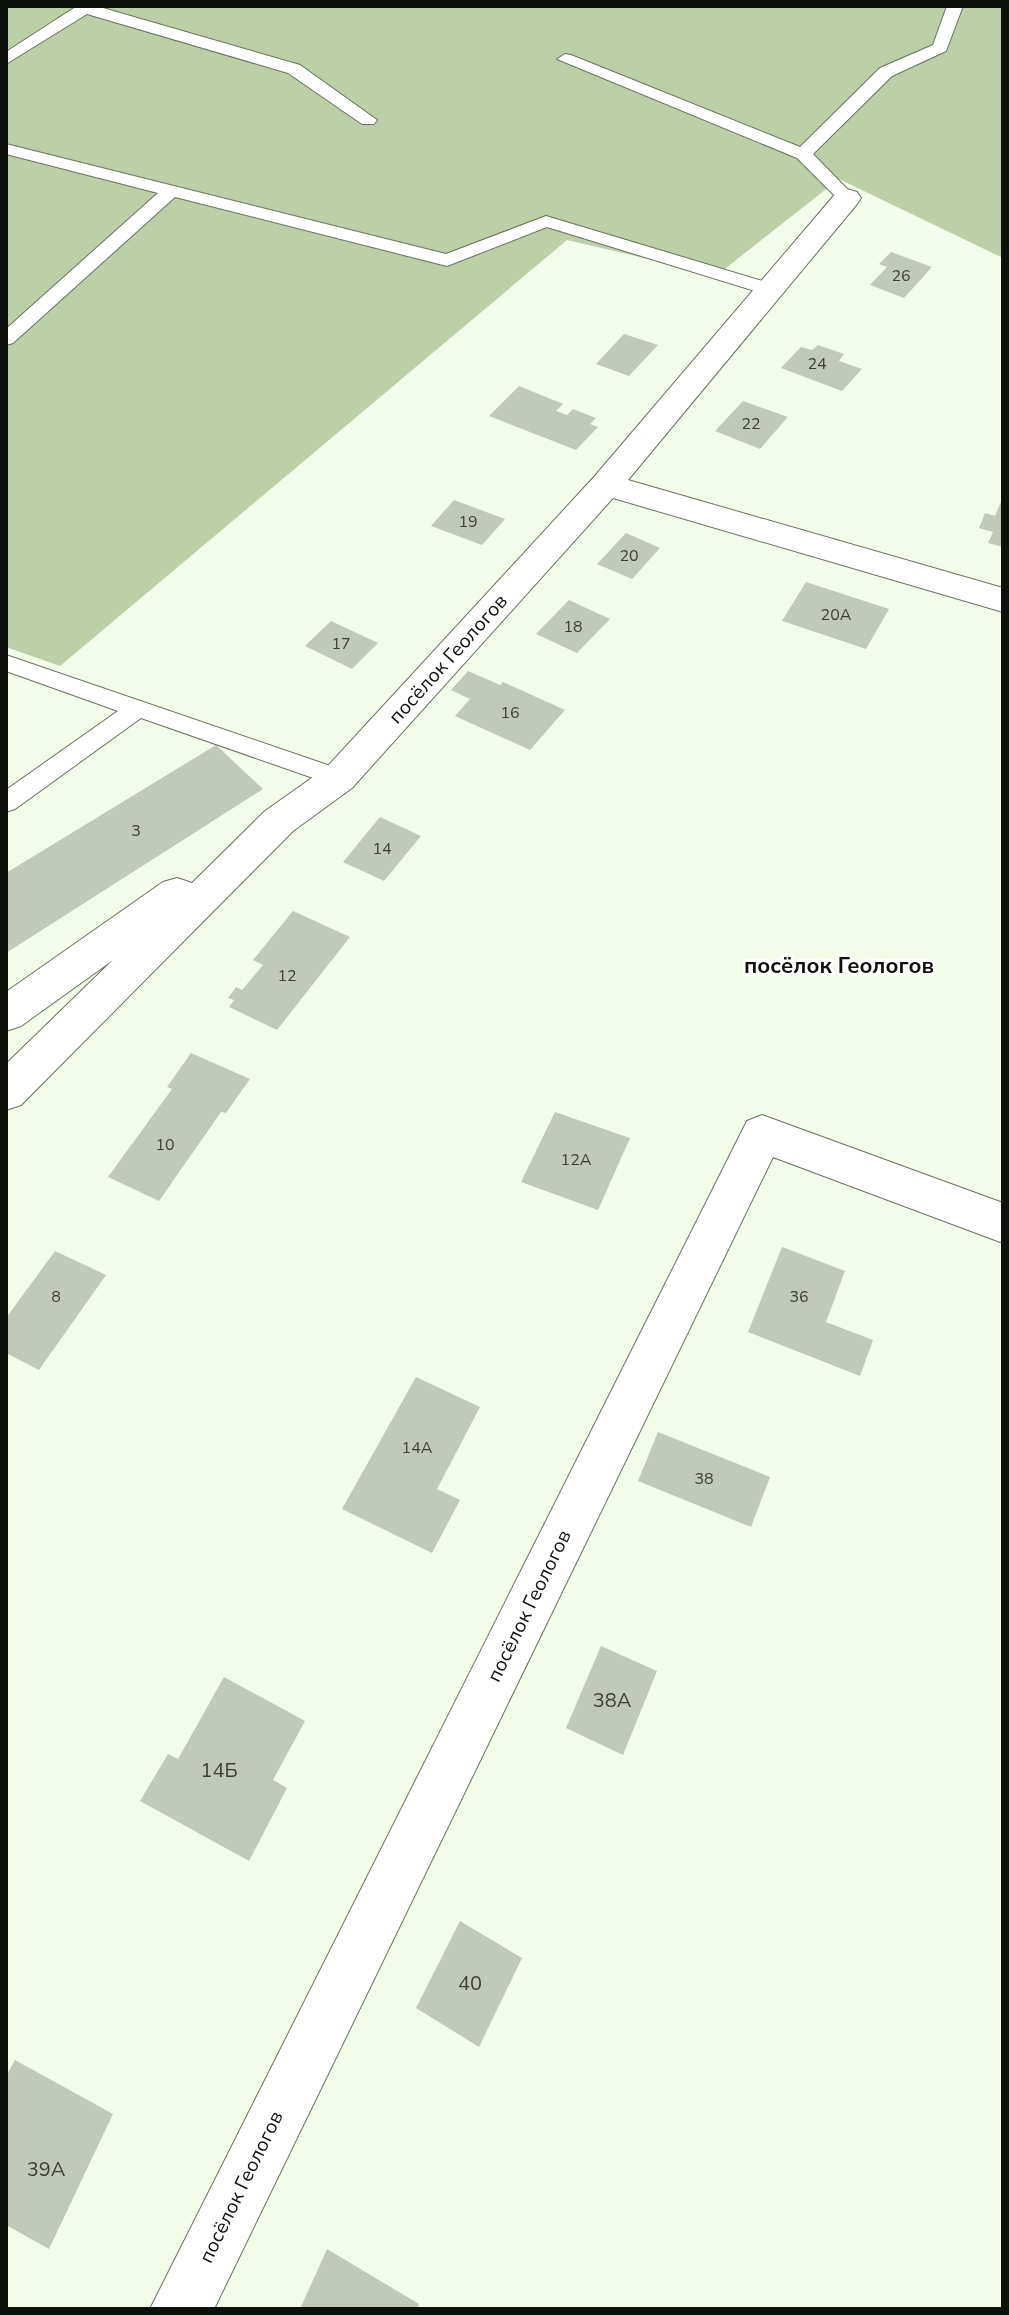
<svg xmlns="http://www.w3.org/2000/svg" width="1009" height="2315" viewBox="0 0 1009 2315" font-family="'Nunito Sans',sans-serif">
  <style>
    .green { fill: #bccfa7 }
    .building { fill: #c1cab8 }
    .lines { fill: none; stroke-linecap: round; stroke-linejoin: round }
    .service-casing { stroke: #697160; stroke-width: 2 }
    .minor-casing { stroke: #697160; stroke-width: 2 }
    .service { fill: #fff; fill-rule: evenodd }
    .minor { fill: #fff; fill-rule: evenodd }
    .labels { text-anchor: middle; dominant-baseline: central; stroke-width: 6; stroke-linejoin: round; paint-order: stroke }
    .number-label { font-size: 16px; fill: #3b3f36 }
    .street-label { font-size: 20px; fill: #0e110b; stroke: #fff }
    .near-number-label { font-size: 20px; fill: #3b3f36 }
    .neighbourhood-label { font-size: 22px; font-weight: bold; fill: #0e110b; stroke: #fff }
  </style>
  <rect width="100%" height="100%" fill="#f3fce9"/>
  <polygon class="green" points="6,6 1003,6 1003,258 839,179 717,275 567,240 60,666 6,647"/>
  <g class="building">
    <polygon points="891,252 932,267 904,298 870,285 887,267 879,264"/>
    <polygon points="624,334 658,345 629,376 596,364"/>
    <polygon points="818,345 844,354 839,361 862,369 842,391 781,368 801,347 812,350"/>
    <polygon points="519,386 563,404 556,411 567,415 573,409 596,418 590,424 598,427 576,450 489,416"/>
    <polygon points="743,401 788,417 760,449 715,431"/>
    <polygon points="1003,497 1003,547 988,543 993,532 979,528 985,513 995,516"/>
    <polygon points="454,500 505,519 482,545 431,526"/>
    <polygon points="626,533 660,548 632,579 597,564"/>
    <polygon points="806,582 889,609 866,649 782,621"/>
    <polygon points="569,600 610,619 577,653 536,634"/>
    <polygon points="331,621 378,643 352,669 305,646"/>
    <polygon points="468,671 500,685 503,682 565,710 530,750 455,716 470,699 451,690"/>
    <polygon points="216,745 263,789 6,953 6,873"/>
    <polygon points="380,817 421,836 384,881 343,862"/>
    <polygon points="293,911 350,937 277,1030 229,1007 234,1000 228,998 236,987 242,990 263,965 253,960"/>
    <polygon points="191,1053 250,1079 226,1113 221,1112 159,1201 108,1177 172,1089 167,1087"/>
    <polygon points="555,1112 630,1138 598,1210 521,1182"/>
    <polygon points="782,1247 845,1271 826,1322 873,1340 860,1376 748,1332"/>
    <polygon points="55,1251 106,1275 39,1370 6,1353 6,1318"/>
    <polygon points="416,1377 480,1407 437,1489 460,1500 432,1553 342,1509"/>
    <polygon points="658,1432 770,1477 751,1527 638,1481"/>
    <polygon points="601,1646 657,1671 623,1755 566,1728"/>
    <polygon points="224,1677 305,1721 273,1780 287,1788 249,1861 140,1801 168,1754 178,1759"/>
    <polygon points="460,1921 522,1958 479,2047 416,2008"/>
    <polygon points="15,2060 113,2114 49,2249 6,2225 6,2076"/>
    <polygon points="327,2249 419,2304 417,2309 300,2309"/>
  </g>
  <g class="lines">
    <defs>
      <g id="service">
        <polygon points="77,6 96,6 300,65 377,120 374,124 362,124 288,73 87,14 6,64 6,52"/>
        <polygon points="947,6 963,6 946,51 892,76 813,154 856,198 847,203 841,202 797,158 557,59 565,54 571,55 800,147 880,68 933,45"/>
        <polygon points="6,144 446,254 546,216 779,286 782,290 772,296 765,294 547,227 447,266 175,197 13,343 6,345 6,329 158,193 6,154"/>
        <polygon points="6,655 348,772 351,778 348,784 339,787 141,718 15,809 6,812 6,790 118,711 6,671"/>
      </g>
      <g id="minor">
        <polygon points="847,189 857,192 861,198 857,204 628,480 1003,588 1003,612 613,498 352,788 293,831 21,1105 6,1110 6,1064 113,960 21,1026 6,1031 6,992 163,882 177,878 192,883 265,811 326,768 594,477 837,192"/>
        <polygon points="762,1115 1003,1203 1003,1243 773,1157 214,2309 150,2309 747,1121"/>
      </g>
    </defs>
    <use href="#service" class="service-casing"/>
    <use href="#minor" class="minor-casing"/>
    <use href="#service" class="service"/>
    <use href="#minor" class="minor"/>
  </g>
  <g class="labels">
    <g class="number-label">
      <text x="901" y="276">26</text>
      <text x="817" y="364">24</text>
      <text x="751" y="424">22</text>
      <text x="468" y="522">19</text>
      <text x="629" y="556">20</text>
      <text x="836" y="615">20А</text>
      <text x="573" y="627">18</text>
      <text x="341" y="644">17</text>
      <text x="510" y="713">16</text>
      <text x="136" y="831">3</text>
      <text x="382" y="849">14</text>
      <text x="287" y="976">12</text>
      <text x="165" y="1145">10</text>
      <text x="576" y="1160">12А</text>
      <text x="56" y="1297">8</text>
      <text x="799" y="1297">36</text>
      <text x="417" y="1448">14А</text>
      <text x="704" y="1479">38</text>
    </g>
    <g class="street-label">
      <text transform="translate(448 659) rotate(-48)">посёлок Геологов</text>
      <text transform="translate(529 1606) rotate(-64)">посёлок Геологов</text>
      <text transform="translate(241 2187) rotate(-64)">посёлок Геологов</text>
    </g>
    <g class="near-number-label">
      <text x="612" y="1700">38А</text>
      <text x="219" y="1770">14Б</text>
      <text x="470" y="1983">40</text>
      <text x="46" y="2169">39А</text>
    </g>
    <g class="neighbourhood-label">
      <text x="839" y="966">посёлок Геологов</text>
    </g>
  </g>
  <rect width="1009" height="2315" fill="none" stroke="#0e110b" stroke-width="16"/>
</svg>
